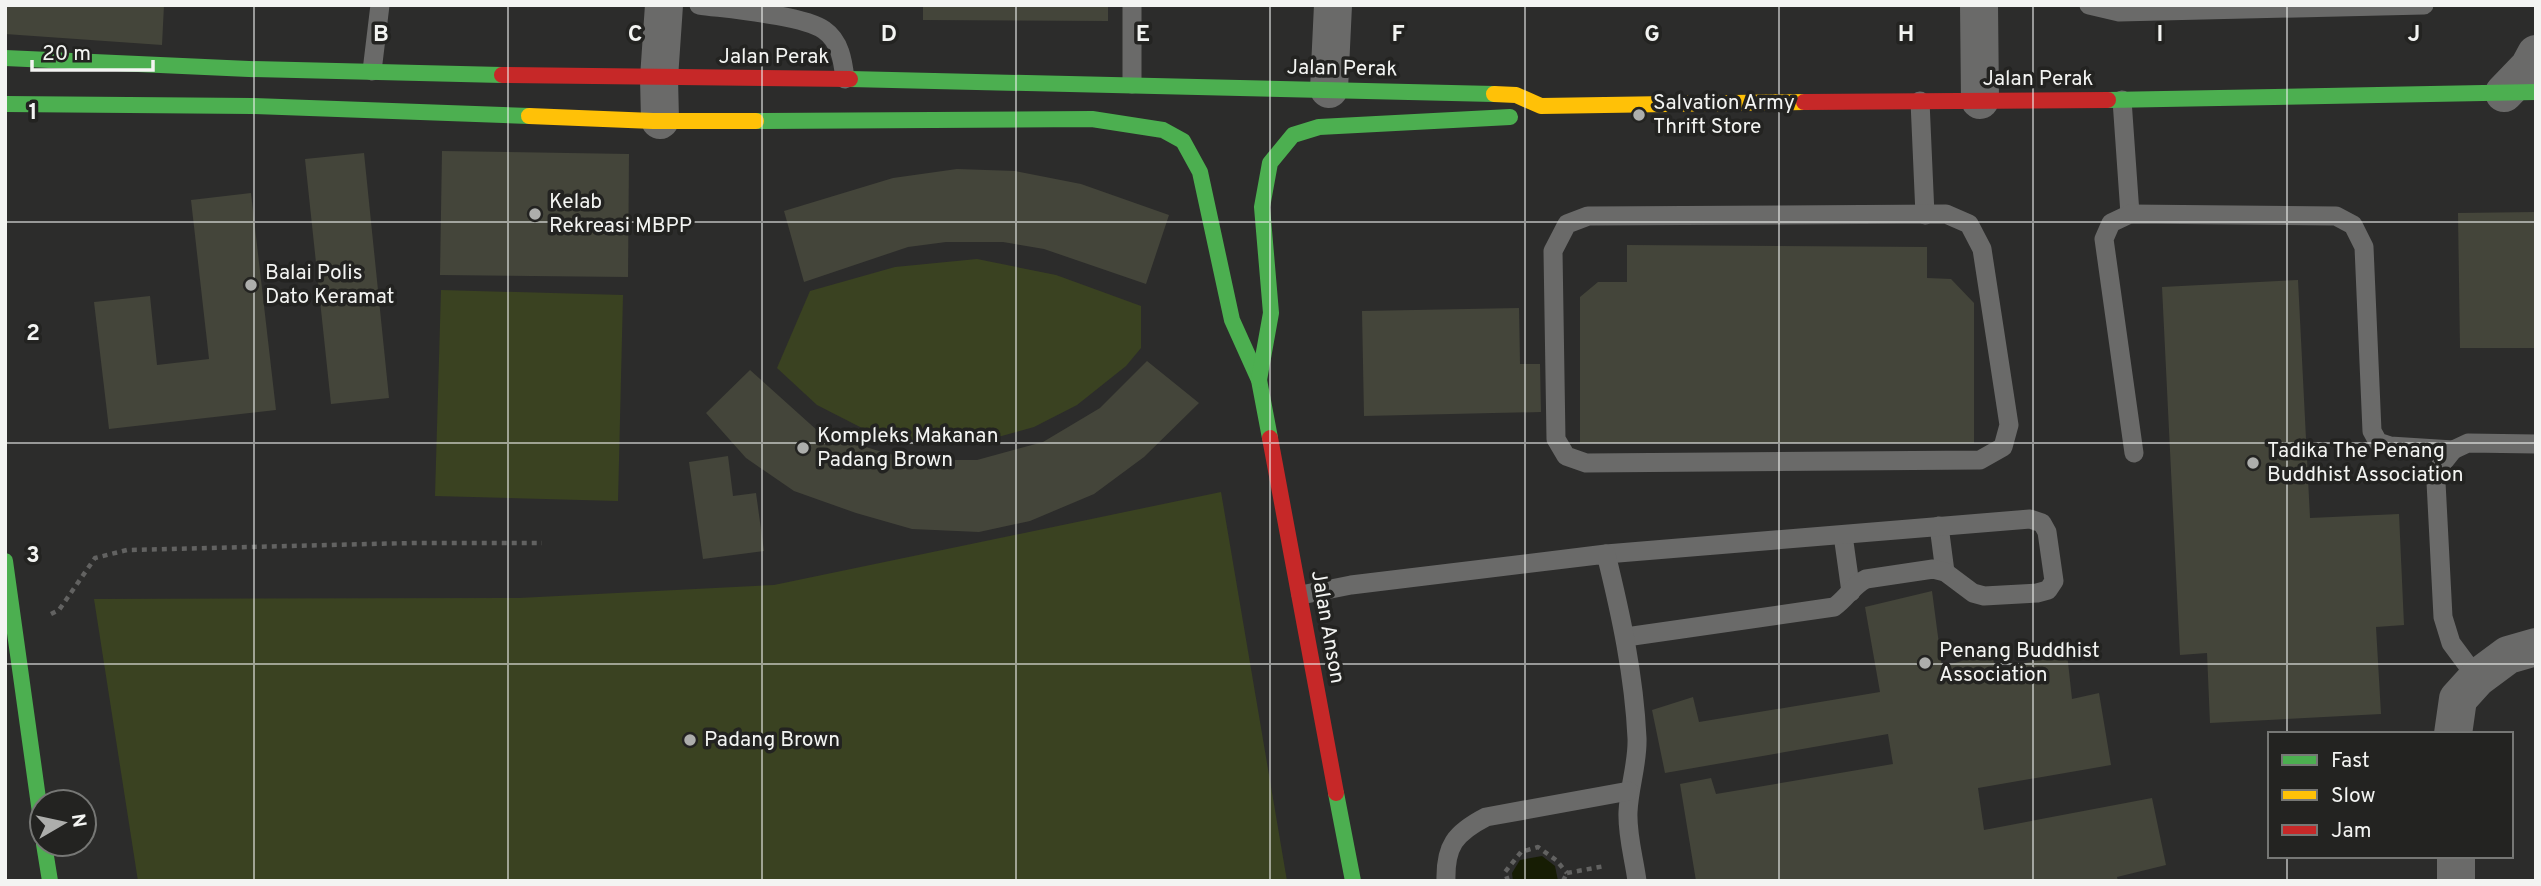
<svg xmlns="http://www.w3.org/2000/svg" width="2541" height="886" viewBox="0 0 2541 886" font-family="Overpass,sans-serif">
  <style>
    .green { fill: #3a4221 }
    .water { fill: #171d04 }
    .building { fill: #44453a }
    .lines { fill: none; stroke-linecap: round; stroke-linejoin: round }
    .path { stroke: #626261; stroke-width: 4.5; stroke-dasharray: 5 5; stroke-linecap: butt }
    .lane { stroke: #6a6a69; stroke-width: 19 }
    .street { stroke: #6a6a69; stroke-width: 38 }
    .fast { stroke: #4caf50; stroke-width: 16 }
    .slow { stroke: #ffc107; stroke-width: 16 }
    .jam { stroke: #c62828; stroke-width: 16 }
    .grid { fill: none; stroke: #f3f4f2; stroke-width: 2; stroke-opacity: 0.55 }
    .poi-dot { fill: #adaeac; stroke: #232321; stroke-width: 2.5 }
    .labels { text-anchor: middle; dominant-baseline: central; stroke-width: 7; stroke-linejoin: round; paint-order: stroke }
    .street-label { font-size: 21px; fill: #f3f4f2; stroke: #232321 }
    .poi-label { font-size: 21px; fill: #f3f4f2; stroke: #232321; text-anchor: start }
    .grid-label { font-size: 23px; text-anchor: middle; font-weight: bold; fill: #f3f4f2; stroke: #232321; stroke-width: 7; stroke-linejoin: round; paint-order: stroke }
  </style>
  <rect width="100%" height="100%" fill="#2c2c2b"/>
  <g class="green">
    <polygon points="977,259 1056,275 1141,306 1141,348 1126,366 1077,405 1034,427 987,440 922,442 862,428 817,405 777,368 810,291 895,267"/>
    <polygon points="441,290 623,295 618,501 435,496"/>
    <polygon points="1221,492 1287,881 138,881 94,599 519,598 774,585"/>
  </g>
  <polygon class="water" points="1542,856 1555,866 1558,881 1513,881 1512,873 1520,860"/>
  <g class="building">
    <polygon points="5,5 164,5 162,45 5,34"/>
    <polygon points="923,5 1108,5 1108,21 923,20"/>
    <polygon points="442,151 629,154 628,277 440,275"/>
    <polygon points="364,153 389,398 331,404 305,159"/>
    <polygon points="957,169 1015,171 1081,184 1169,215 1146,284 1044,249 1003,242 946,242 908,247 804,282 784,211 893,178"/>
    <polygon points="251,193 276,410 109,429 94,302 150,296 157,365 209,359 191,200"/>
    <polygon points="2536,212 2536,348 2460,348 2458,213"/>
    <polygon points="1627,245 1927,247 1927,278 1951,279 1974,303 1974,443 1580,443 1580,297 1598,282 1627,282"/>
    <polygon points="2298,280 2310,518 2399,514 2404,625 2376,627 2381,714 2210,723 2207,653 2180,655 2162,287"/>
    <polygon points="1519,308 1520,364 1540,364 1541,412 1364,416 1362,311"/>
    <polygon points="1147,361 1199,403 1144,457 1094,494 1030,521 979,532 912,529 856,513 794,491 746,458 706,413 750,370 819,432 888,454 932,460 977,460 1043,442 1100,408"/>
    <polygon points="728,456 733,496 756,493 764,551 703,559 689,462"/>
    <polygon points="1932,591 1942,667 1991,652 1996,670 2067,653 2072,699 2099,693 2111,765 1978,788 1984,830 2152,798 2166,865 2117,877 2118,881 1696,881 1680,784 1711,778 1716,794 1893,764 1888,734 1665,773 1652,710 1693,697 1699,722 1880,692 1865,607"/>
  </g>
  <g class="lines">
    <g class="path">
      <polyline points="51,614 59,610 95,558 127,550 412,543 542,543"/>
      <polyline points="1567,873 1605,866"/>
      <polyline points="1508,881 1505,872 1521,852 1538,847 1556,860 1567,873"/>
      <polyline points="1563,881 1567,873"/>
    </g>
    <g class="lane">
      <path d="M699 5C728 9 803 15 824 30 840 41 843 61 845 79"/>
      <polyline points="2089,5 2119,12 2424,5"/>
      <polyline points="372,71 380,5"/>
      <polyline points="1132,84 1132,5"/>
      <polyline points="2122,100 2130,214"/>
      <polyline points="1920,101 1925,215"/>
      <polygon points="1946,214 1969,224 1982,249 2009,425 2003,447 1980,460 1586,463 1566,456 1556,439 1553,251 1567,224 1588,216"/>
      <polyline points="2453,450 2441,465 2436,482 2443,617 2451,643 2477,678"/>
      <polyline points="2134,453 2104,239 2111,223 2130,214 2336,216 2353,225 2364,247 2372,431 2378,442 2390,446 2453,450 2468,443 2536,444"/>
      <polyline points="1939,526 1945,572"/>
      <polyline points="1843,535 1851,592"/>
      <path d="M1606 554 2030 519 2042 523 2047 532 2054 581 2048 590 2037 593 1984 596 1973 593 1945 572 1933 569 1866 579C1853 585 1846 599 1834 607L1626 637"/>
      <path d="M1301 595 1351 585 1606 554C1621 615 1634 675 1637 738 1638 763 1629 787 1628 812 1627 835 1634 858 1637 881"/>
      <path d="M1446 881C1445 846 1455 833 1486 817L1629 791"/>
    </g>
    <g class="street">
      <polyline points="1979,5 1980,100"/>
      <polyline points="1329,89 1333,5"/>
      <polyline points="2504,93 2529,67 2536,54"/>
      <polyline points="660,120 659,78 664,5"/>
      <polyline points="2453,734 2458,699 2477,678 2508,655 2536,647"/>
      <polyline points="2456,856 2456,881"/>
    </g>
    <g class="fast">
      <polyline points="5,58 249,69 502,75"/>
      <polyline points="850,79 1494,94"/>
      <polyline points="2108,100 2536,92"/>
      <polyline points="5,104 252,106 529,116"/>
      <polyline points="756,121 1092,119 1163,130 1183,141 1200,172 1232,320 1259,380 1270,438"/>
      <polyline points="1259,380 1271,313 1262,207 1270,163 1293,135 1319,127 1510,117"/>
      <polyline points="5,561 42,827"/>
      <polyline points="1336,793 1353,881"/>
      <polyline points="44,844 50,881"/>
    </g>
    <g class="slow">
      <polyline points="1494,94 1516,95 1541,106 1804,102"/>
      <polyline points="529,116 653,121 756,121"/>
    </g>
    <g class="jam">
      <polyline points="502,75 850,79"/>
      <polyline points="1804,102 2108,100"/>
      <polyline points="1270,438 1336,793"/>
    </g>
  </g>
  <path class="grid" d="M254 5V881M508 5V881M762 5V881M1016 5V881M1270 5V881M1525 5V881M1779 5V881M2033 5V881M2287 5V734M5 222H2536M5 443H2536M5 664H2536M2287 856V881"/>
  <g class="poi-dot">
    <circle cx="1639" cy="115" r="7"/>
    <circle cx="535" cy="214" r="7"/>
    <circle cx="251" cy="285" r="7"/>
    <circle cx="803" cy="448" r="7"/>
    <circle cx="2253" cy="463" r="7"/>
    <circle cx="1925" cy="663" r="7"/>
    <circle cx="690" cy="740" r="7"/>
  </g>
  <g class="labels">
    <g class="street-label">
      <text x="774" y="57">Jalan Perak</text>
      <text transform="translate(1342 69) rotate(1)">Jalan Perak</text>
      <text x="2038" y="79">Jalan Perak</text>
      <text transform="translate(1327 627) rotate(80)">Jalan Anson</text>
    </g>
    <g class="poi-label">
      <text x="1653" y="103">Salvation Army<tspan x="1653" dy="24">Thrift Store</tspan></text>
      <text x="549" y="202">Kelab<tspan x="549" dy="24">Rekreasi MBPP</tspan></text>
      <text x="265" y="273">Balai Polis<tspan x="265" dy="24">Dato Keramat</tspan></text>
      <text x="817" y="436">Kompleks Makanan<tspan x="817" dy="24">Padang Brown</tspan></text>
      <text x="2267" y="451">Tadika The Penang<tspan x="2267" dy="24">Buddhist Association</tspan></text>
      <text x="1939" y="651">Penang Buddhist<tspan x="1939" dy="24">Association</tspan></text>
      <text x="704" y="740">Padang Brown</text>
    </g>
  </g>
  <g class="grid-label">
    <text x="381" y="41">B</text>
    <text x="635" y="41">C</text>
    <text x="889" y="41">D</text>
    <text x="1143" y="41">E</text>
    <text x="1398" y="41">F</text>
    <text x="1652" y="41">G</text>
    <text x="1906" y="41">H</text>
    <text x="2160" y="41">I</text>
    <text x="2414" y="41">J</text>
    <text x="33" y="119">1</text>
    <text x="33" y="340">2</text>
    <text x="33" y="562">3</text>
  </g>
  <rect width="2541" height="886" fill="none" stroke="#f3f4f2" stroke-width="14"/>
  <rect x="2268" y="732" width="245" height="126" fill="#232321" stroke="#767775" stroke-width="2"/>
  <rect x="2282" y="755" width="35" height="10" fill="#4caf50" stroke="#767775" stroke-width="2"/>
  <text x="2331" y="767" font-size="21" fill="#f3f4f2">Fast</text>
  <rect x="2282" y="790" width="35" height="10" fill="#ffc107" stroke="#767775" stroke-width="2"/>
  <text x="2331" y="802" font-size="21" fill="#f3f4f2">Slow</text>
  <rect x="2282" y="825" width="35" height="10" fill="#c62828" stroke="#767775" stroke-width="2"/>
  <text x="2331" y="837" font-size="21" fill="#f3f4f2">Jam</text>
  <g transform="translate(63 823) rotate(81)"><circle r="33" fill="#232321" stroke="#767775" stroke-width="2"/>
  <path d="M0-5L12 26L0 18L-12 26Z" fill="#adaeac"/>
  <text y="-10" font-size="19" font-weight="bold" text-anchor="middle" fill="#f3f4f2">N</text>
  </g>
  <path d="M32 60v10h121v-10" fill="none" stroke="#f3f4f2" stroke-width="3.5"/>
  <text x="42" y="60" font-size="21" fill="#f3f4f2" stroke="#232321" stroke-width="5" paint-order="stroke">20 m</text>
</svg>
